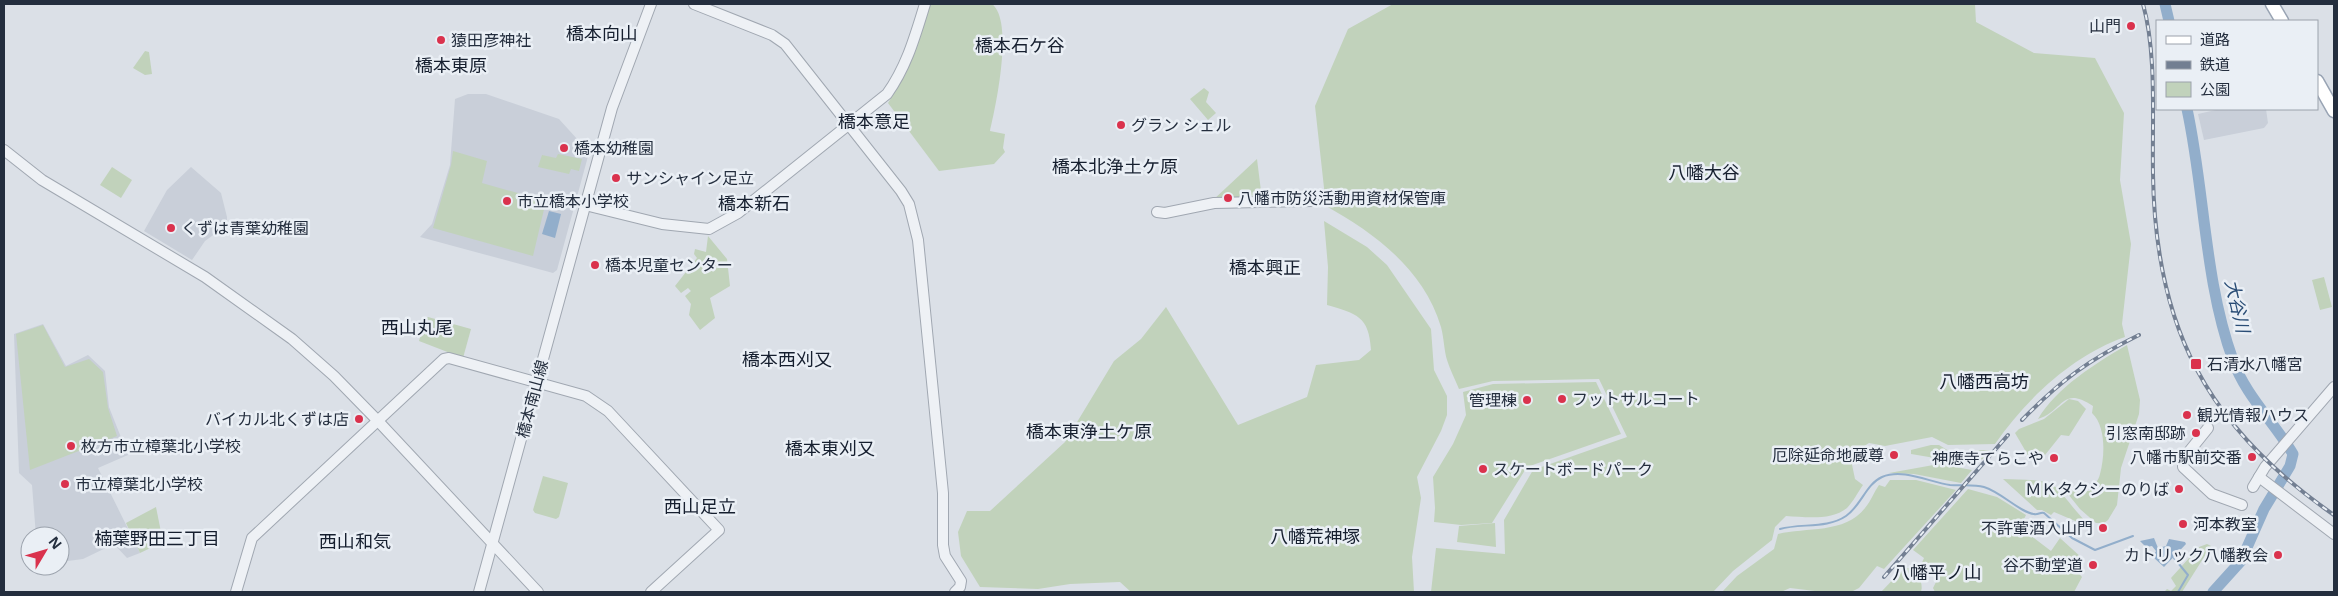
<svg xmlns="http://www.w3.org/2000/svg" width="2338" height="596" viewBox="0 0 2338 596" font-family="'Open Sans','Noto Sans JP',sans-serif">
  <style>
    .built { fill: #c9cfd9 }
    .green { fill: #c1d2bb }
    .water { fill: #92aecb }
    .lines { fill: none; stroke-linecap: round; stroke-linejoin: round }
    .stream { stroke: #92aecb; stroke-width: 2 }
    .river { stroke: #92aecb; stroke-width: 11 }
    .minor-casing { stroke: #a0a7b1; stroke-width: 12 }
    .major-casing { stroke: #99a4b4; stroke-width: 15 }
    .minor { stroke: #eef1f5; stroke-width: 10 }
    .major { stroke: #fff; stroke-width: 12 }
    .rail-casing { stroke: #737f92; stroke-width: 4 }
    .rail { stroke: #eaeff5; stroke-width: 2; stroke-dasharray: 5.5; stroke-linecap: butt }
    .poi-dot { fill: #da324d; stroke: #eaeff5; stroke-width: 2 }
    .labels { text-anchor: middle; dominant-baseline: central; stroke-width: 5; stroke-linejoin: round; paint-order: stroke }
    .poi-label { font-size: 16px; fill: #242e3e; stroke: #eaeff5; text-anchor: start }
    .street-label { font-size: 16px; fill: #242e3e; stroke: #eaeff5 }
    .neighbourhood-label { font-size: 18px; fill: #161f2f; stroke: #eaeff5 }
    .water-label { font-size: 18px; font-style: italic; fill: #2a4d76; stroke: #eaeff5 }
  </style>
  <rect width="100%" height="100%" fill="#dbe0e7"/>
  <g class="built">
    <polygon points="468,94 486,94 559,119 578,140 590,149 557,270 553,273 420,237 432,224 450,165 455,99"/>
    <polygon points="2220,109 2266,109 2268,123 2264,128 2204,140 2198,114"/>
    <polygon points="191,167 221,193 227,217 227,225 205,241 192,260 144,231 167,190"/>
    <polygon points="43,324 66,366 88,355 105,371 109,407 128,455 98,468 140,553 127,558 114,544 83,559 60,562 60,536 36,536 32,485 19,473 14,334"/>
  </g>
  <g class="green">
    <path d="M928 4H992C1014 21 996 106 990 131L1005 134 1003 148 1005 152 994 164 939 171 888 103 905 75Z"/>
    <path d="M1393 4H1975L1976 22 2034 53 2095 58 2124 113 2120 180 2131 244 2122 324 2125 337C2073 355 2026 399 1995 444L1948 445 1932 437 1885 446 1869 443 1850 455 1855 479 1863 485C1858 492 1853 502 1847 508 1831 521 1805 517 1786 516L1775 527 1772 540 1733 571 1713 592H1431L1436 548 1505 554 1504 520 1533 470 1627 437 1599 379 1493 381 1459 389C1455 379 1450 370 1447 360 1444 350 1444 338 1441 327 1424 270 1376 234 1326 206L1315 106 1348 29Z"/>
    <polygon points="145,51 149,52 152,74 145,75 133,68"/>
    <polygon points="1204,88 1209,92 1206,102 1216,113 1208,120 1190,99"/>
    <polygon points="453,151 487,161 482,183 546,201 533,256 433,228 451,165"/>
    <polygon points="558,154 582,159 579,171 571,169 569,174 538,167 542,155 556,158"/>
    <polygon points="1257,159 1262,199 1212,201"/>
    <polygon points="112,167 132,180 121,198 100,185"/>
    <path d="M1324 221 1367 247 1387 265 1431 329 1434 370 1447 396V415L1441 431 1417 477 1421 498 1412 557 1414 592H1131L1120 582 1070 584 1038 589 980 587 961 556 958 532 967 511H990L1065 442 1114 361 1141 339 1166 307 1238 425 1307 397 1316 365 1359 360 1371 350C1369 316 1357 314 1327 305L1328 267Z"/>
    <polygon points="708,236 727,259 730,286 710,298 715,318 700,330 689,315 691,304 685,296 691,291 688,288 681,293 675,286 697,258 694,254 695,249 706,252"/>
    <polygon points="2324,277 2332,307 2320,310 2312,280"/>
    <polygon points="428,317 471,329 463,358 419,341 425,319"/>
    <polygon points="43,325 65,367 89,359 103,372 108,408 117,436 30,470 16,334"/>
    <path d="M2127 345 2140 400 2139 414 2121 468 2117 505 2108 520 2104 523H2096L2080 509 2064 489 2067 487 2073 491H2090C2093 486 2099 480 2100 474 2105 456 2106 426 2092 413L2093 406C2061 385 2064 411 2038 419 2056 388 2096 363 2127 345Z"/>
    <polygon points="1596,382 1621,434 1527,467 1492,523 1461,525 1434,522 1435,508 1433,477 1453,444 1466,415 1463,392 1493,384"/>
    <polygon points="2069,399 2078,401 2086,409 2069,436 2061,435 2041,460 2029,457 2015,433 2019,429 2044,419"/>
    <path d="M1931 445H1939L1949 451 1991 450C1978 468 1970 462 1950 462L1947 457 1938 455 1935 458 1911 454V450Z"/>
    <polygon points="1939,464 1972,470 1961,483 1914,474 1889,473"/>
    <polygon points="543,476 568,483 559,517 556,519 535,513 533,510"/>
    <path d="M2003 479C2019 480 2041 478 2054 486 2061 490 2078 516 2089 524L2087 526 2054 512 2051 515 2042 510H2037Z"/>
    <path d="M1890 480H1916L1956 490 1884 569 1877 566 1859 588 1851 592H1823L1790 588 1781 592H1722L1737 576 1774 549 1778 534C1806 527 1845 534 1865 508 1871 501 1874 492 1879 485L1885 487Z"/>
    <polygon points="1968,489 1997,497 2026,515 2021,525 2022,529 2051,551 2060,538 2082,558 2074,568 2082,577 2074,592 1935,592 1933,588 1938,578 1920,567 1924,558 1913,550"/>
    <polygon points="156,507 163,542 140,553 126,523"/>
    <polygon points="1495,523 1496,547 1457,542 1459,526"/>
    <polygon points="2207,544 2211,546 2182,592 2164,592 2167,589 2171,591 2176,586 2171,578 2199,547"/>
    <path d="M1904 568H1909C1917 573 1924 582 1921 592H1881Z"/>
  </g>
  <g class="water">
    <polygon points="549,211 561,214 555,238 542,234"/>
    <polygon points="2154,538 2158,548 2166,546 2169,539 2185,542 2186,544 2164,567 2153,557 2156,551 2152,546 2146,547 2140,541"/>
  </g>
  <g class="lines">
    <g class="stream">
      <path d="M1780 529C1801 523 1827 529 1846 516 1861 506 1866 484 1882 477 1903 468 1929 482 1950 485 1961 486 1973 484 1984 487 2001 492 2021 513 2034 514 2038 515 2040 512 2044 513L2072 538 2095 550 2133 536"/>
      <polyline points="2174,558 2188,575 2178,592"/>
    </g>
    <g class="river">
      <polyline points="2165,4 2169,21"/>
      <path d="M2187 109C2205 192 2204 280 2233 360 2245 395 2274 422 2293 454L2290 466 2264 509 2241 561 2213 592"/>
    </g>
    <defs>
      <g id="minor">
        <polyline points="694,4 772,35 785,44 901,191 909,204 918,240 943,493 943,545 945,556 961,581 960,587 955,592"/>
        <polyline points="4,150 42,180 205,277 292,339 334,376 378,421 538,592"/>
        <path d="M585 205 662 224 709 229 738 213 887 94C907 66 915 36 925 4"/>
        <polyline points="1157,212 1165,213 1214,203 1313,201"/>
        <polyline points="2208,428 2183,459 2183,467 2212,494 2242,505"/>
        <polyline points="2259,477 2334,534"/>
        <polyline points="2253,487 2265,467 2334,387"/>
        <polyline points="236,592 252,538 444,359 449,358 586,396 608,411 719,530 651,592"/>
        <polyline points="479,592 612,108 651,4"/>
      </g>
      <g id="major">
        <polyline points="2272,4 2282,21"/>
        <polyline points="2317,81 2334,111"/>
      </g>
    </defs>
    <use href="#minor" class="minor-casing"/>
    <use href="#major" class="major-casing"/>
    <use href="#minor" class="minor"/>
    <use href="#major" class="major"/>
    <defs>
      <g id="rail">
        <path d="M2143 4C2157 54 2152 121 2153 174 2155 328 2207 427 2334 515"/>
        <path d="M2022 420C2061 380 2090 359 2139 335"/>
        <polyline points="1884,577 2008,435"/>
      </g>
    </defs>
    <use href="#rail" class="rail-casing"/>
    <use href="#rail" class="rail"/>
  </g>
  <g class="poi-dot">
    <circle cx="2131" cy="26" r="5"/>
    <circle cx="441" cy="40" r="5"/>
    <circle cx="1121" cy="125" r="5"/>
    <circle cx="564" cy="148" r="5"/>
    <circle cx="616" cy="178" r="5"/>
    <circle cx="1228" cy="198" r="5"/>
    <circle cx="507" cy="201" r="5"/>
    <circle cx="171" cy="228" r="5"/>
    <circle cx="595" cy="265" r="5"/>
    <rect x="2190" y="358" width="12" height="12" rx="2.5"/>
    <circle cx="1562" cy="399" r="5"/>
    <circle cx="1527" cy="400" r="5"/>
    <circle cx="2187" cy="415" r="5"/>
    <circle cx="359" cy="419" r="5"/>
    <circle cx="2196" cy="433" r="5"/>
    <circle cx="71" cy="446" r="5"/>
    <circle cx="1894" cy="455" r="5"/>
    <circle cx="2252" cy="457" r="5"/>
    <circle cx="2054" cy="458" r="5"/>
    <circle cx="1483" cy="469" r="5"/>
    <circle cx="65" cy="484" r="5"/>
    <circle cx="2179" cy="489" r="5"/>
    <circle cx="2183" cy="524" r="5"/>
    <circle cx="2103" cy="528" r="5"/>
    <circle cx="2278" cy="555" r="5"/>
    <circle cx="2093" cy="565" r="5"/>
  </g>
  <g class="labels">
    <g class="poi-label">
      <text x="2121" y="26" text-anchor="end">山門</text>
      <text x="451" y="40">猿田彦神社</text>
      <text x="1131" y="125">グラン シェル</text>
      <text x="574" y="148">橋本幼稚園</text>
      <text x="626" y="178">サンシャイン足立</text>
      <text x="1238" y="198">八幡市防災活動用資材保管庫</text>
      <text x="517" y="201">市立橋本小学校</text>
      <text x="181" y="228">くずは青葉幼稚園</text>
      <text x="605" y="265">橋本児童センター</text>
      <text x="2207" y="364">石清水八幡宮</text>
      <text x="1572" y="399">フットサルコート</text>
      <text x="1517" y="400" text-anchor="end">管理棟</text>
      <text x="2197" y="415">観光情報ハウス</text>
      <text x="349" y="419" text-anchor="end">バイカル北くずは店</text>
      <text x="2186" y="433" text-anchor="end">引窓南邸跡</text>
      <text x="81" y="446">枚方市立樟葉北小学校</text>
      <text x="1884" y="455" text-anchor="end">厄除延命地蔵尊</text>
      <text x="2242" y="457" text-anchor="end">八幡市駅前交番</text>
      <text x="2044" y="458" text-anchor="end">神應寺てらこや</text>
      <text x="1493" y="469">スケートボードパーク</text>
      <text x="75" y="484">市立樟葉北小学校</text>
      <text x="2169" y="489" text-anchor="end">ＭＫタクシーのりば</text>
      <text x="2193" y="524">河本教室</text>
      <text x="2093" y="528" text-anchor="end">不許葷酒入山門</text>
      <text x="2268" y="555" text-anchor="end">カトリック八幡教会</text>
      <text x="2083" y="565" text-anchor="end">谷不動堂道</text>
    </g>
    <g class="street-label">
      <text transform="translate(532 399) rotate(-75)">橋本南山線</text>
    </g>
    <g class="neighbourhood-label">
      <text x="602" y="33">橋本向山</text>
      <text x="1020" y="45">橋本石ケ谷</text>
      <text x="451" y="65">橋本東原</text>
      <text x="874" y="121">橋本意足</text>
      <text x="1115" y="166">橋本北浄土ケ原</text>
      <text x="1704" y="172">八幡大谷</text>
      <text x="754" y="203">橋本新石</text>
      <text x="1265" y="267">橋本興正</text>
      <text x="417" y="327">西山丸尾</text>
      <text x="787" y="359">橋本西刈又</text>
      <text x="1984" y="381">八幡西高坊</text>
      <text x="1089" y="431">橋本東浄土ケ原</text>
      <text x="830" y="448">橋本東刈又</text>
      <text x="700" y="506">西山足立</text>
      <text x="1315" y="536">八幡荒神塚</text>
      <text x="157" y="538">楠葉野田三丁目</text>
      <text x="355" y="541">西山和気</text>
      <text x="1937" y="572">八幡平ノ山</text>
    </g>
    <g class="water-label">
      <text transform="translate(2238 306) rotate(77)">大谷川</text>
    </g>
  </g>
  <rect width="2338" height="596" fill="none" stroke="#242e3e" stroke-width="10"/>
  <rect x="2156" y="20" width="162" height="90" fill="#eaeff5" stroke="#9ba2ac"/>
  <rect x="2166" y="36" width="25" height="8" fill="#ffffff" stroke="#9ba2ac"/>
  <text x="2200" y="45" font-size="15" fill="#242e3e">道路</text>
  <rect x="2166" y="61" width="25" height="8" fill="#737f92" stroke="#9ba2ac"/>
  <text x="2200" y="70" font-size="15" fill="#242e3e">鉄道</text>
  <rect x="2166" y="82" width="25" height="15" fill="#c1d2bb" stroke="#9ba2ac"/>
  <text x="2200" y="95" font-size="15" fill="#242e3e">公園</text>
  <g transform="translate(45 551) rotate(52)"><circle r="24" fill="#eaeff5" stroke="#9ba2ac"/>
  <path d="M0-4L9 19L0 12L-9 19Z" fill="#da324d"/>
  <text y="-8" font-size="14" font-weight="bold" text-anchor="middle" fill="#242e3e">N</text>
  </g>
</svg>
